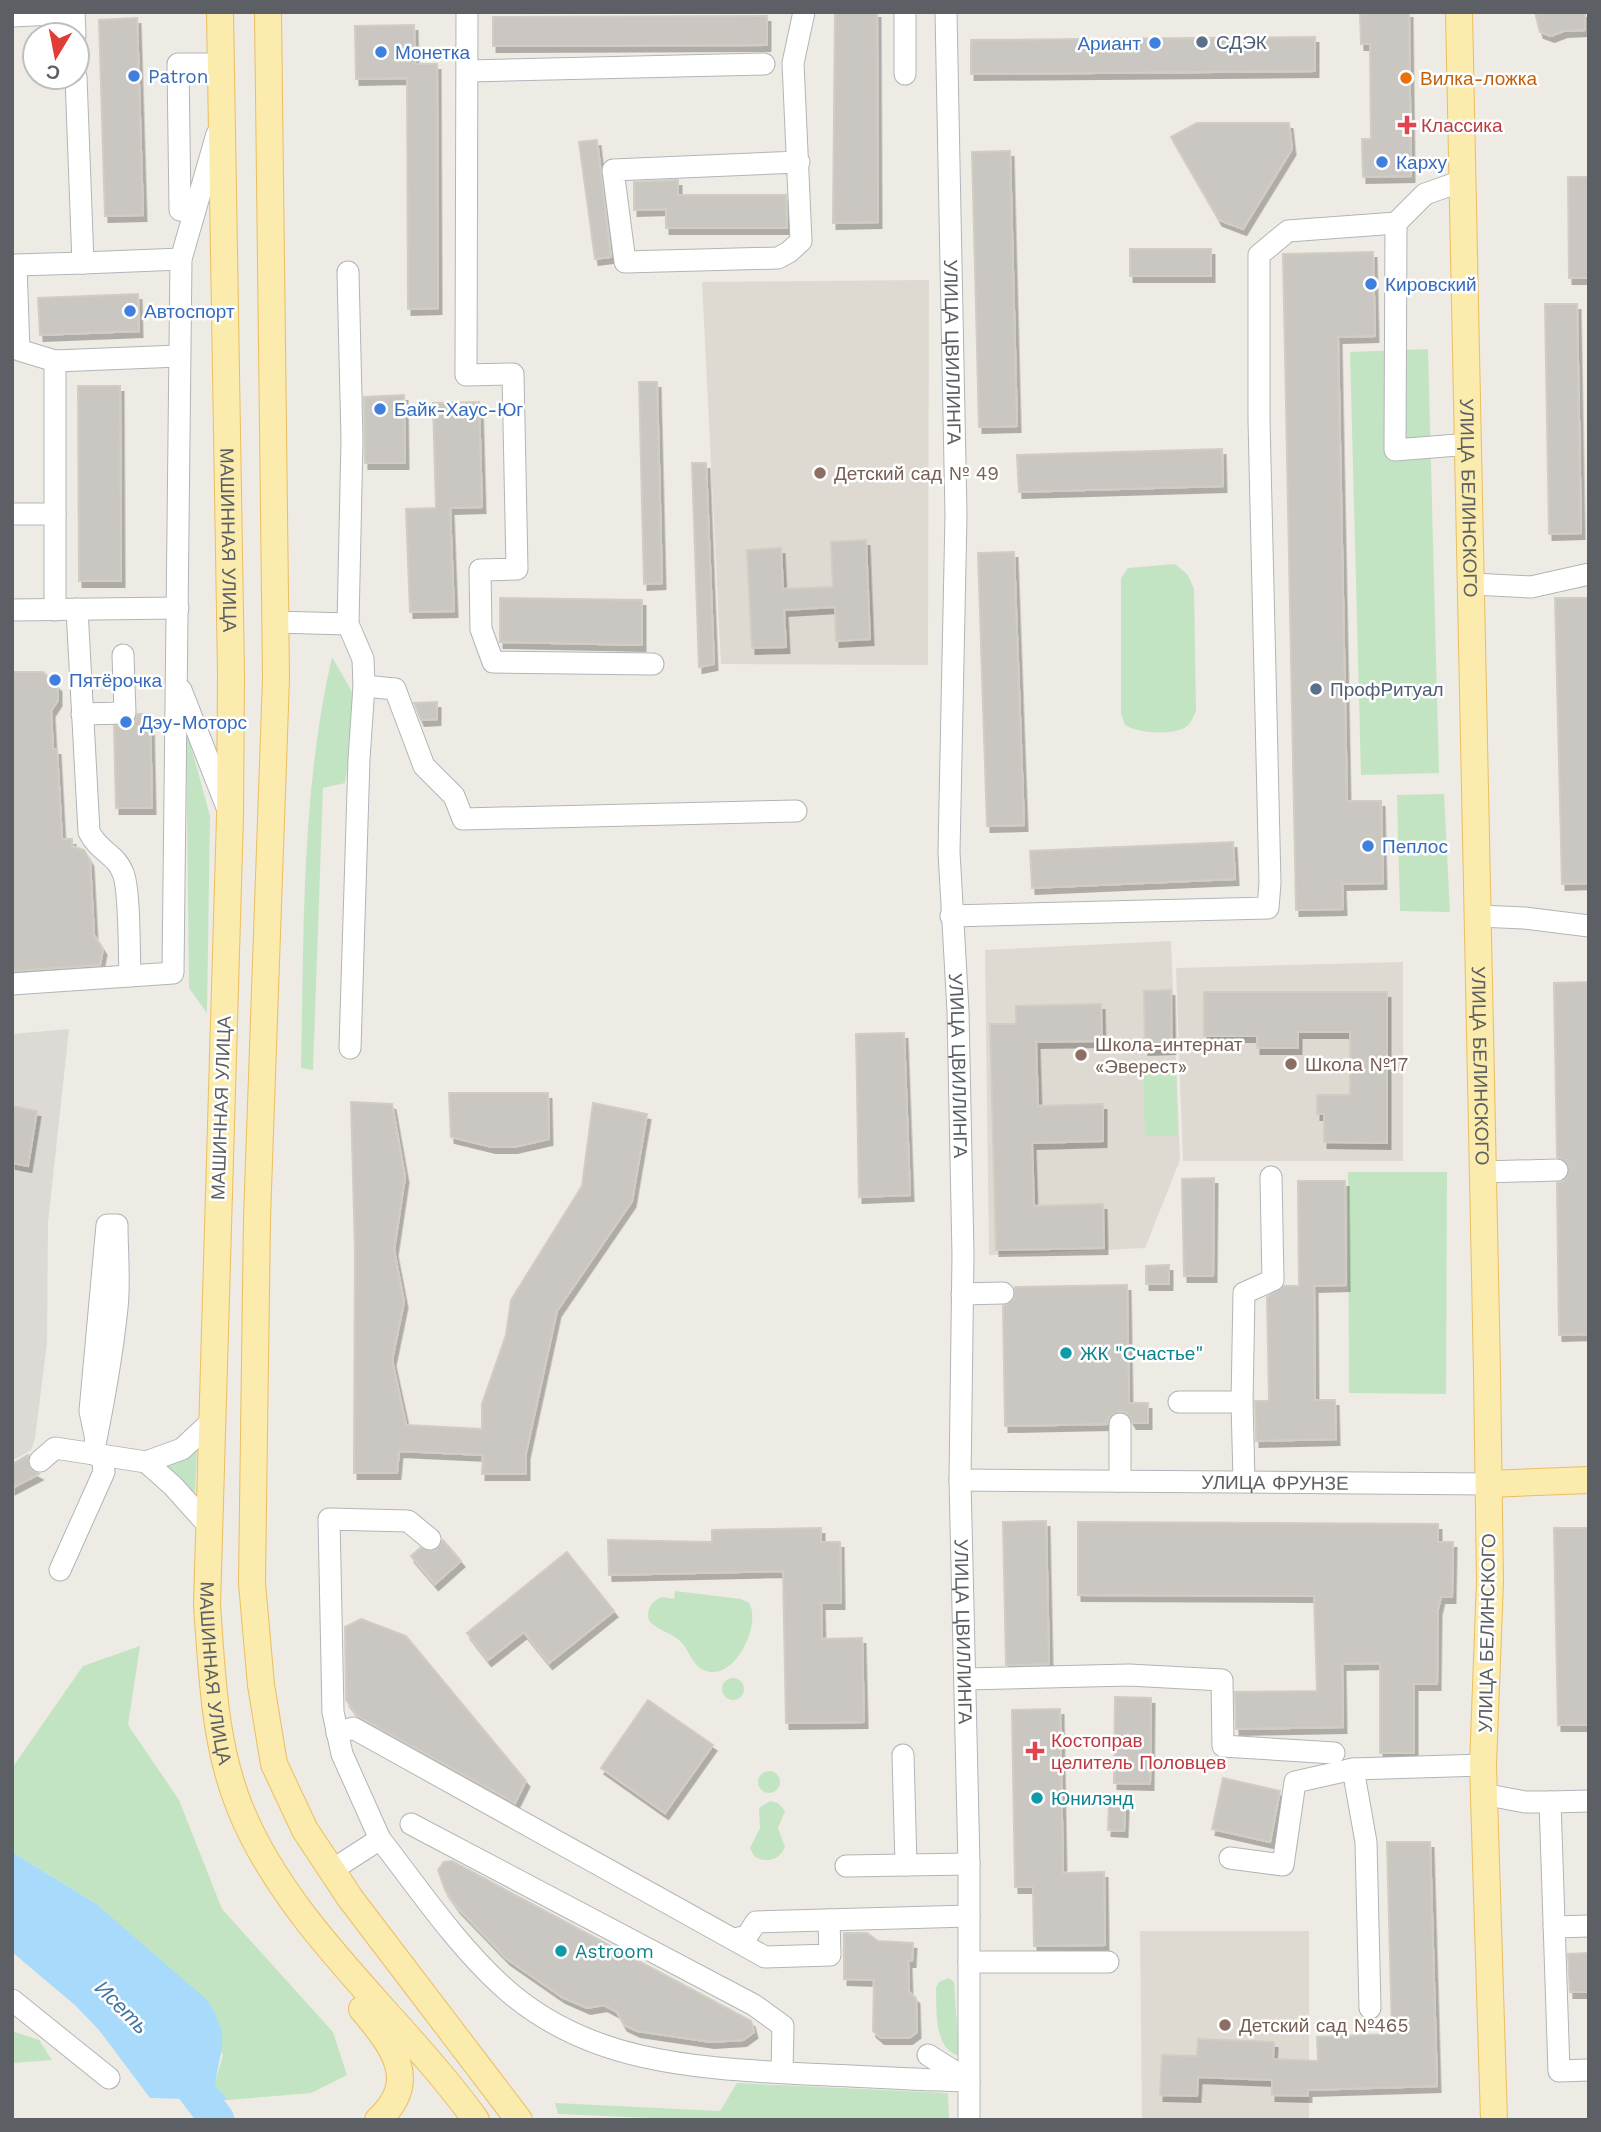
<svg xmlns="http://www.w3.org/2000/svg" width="1601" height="2132" viewBox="0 0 1601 2132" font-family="'Work Sans',sans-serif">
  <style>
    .industrial { fill: #dddad6 }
    .education { fill: #dedad2 }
    .green { fill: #c3e4c2 }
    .water { fill: #a7dafb }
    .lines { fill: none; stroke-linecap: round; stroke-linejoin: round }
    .river { stroke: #a7dafb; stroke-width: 35 }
    .building { fill: #cac6c1; stroke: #d2cdc3; stroke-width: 2; filter: url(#shadow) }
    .minor-tunnel { stroke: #cac8c4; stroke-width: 21; stroke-dasharray: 21 10; stroke-linecap: butt }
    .minor-casing { stroke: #b1b5b8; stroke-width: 23 }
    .major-casing { stroke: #ebbe60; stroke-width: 28 }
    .minor { stroke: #fff; stroke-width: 21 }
    .major { stroke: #fbebac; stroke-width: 26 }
    .service-dot { fill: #5c6f8a; stroke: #fff; stroke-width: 2.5 }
    .shop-dot { fill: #3f7fe0; stroke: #fff; stroke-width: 2.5 }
    .food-dot { fill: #e8710a; stroke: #fff; stroke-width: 2.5 }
    .health-dot { fill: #e0444e; stroke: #fff; stroke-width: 2.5 }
    .education-dot { fill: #8d6e63; stroke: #fff; stroke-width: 2.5 }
    .culture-dot { fill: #0f9aa8; stroke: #fff; stroke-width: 2.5 }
    .labels { text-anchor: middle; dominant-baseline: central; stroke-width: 5; stroke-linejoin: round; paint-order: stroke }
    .service-label { font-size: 19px; fill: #4e5e75; stroke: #fff; text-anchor: start }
    .shop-label { font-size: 19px; fill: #366cbe; stroke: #fff; text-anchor: start }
    .food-label { font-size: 19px; fill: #c56008; stroke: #fff; text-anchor: start }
    .health-label { font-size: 19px; fill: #be3a42; stroke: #fff; text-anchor: start }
    .street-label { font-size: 19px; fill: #5c6064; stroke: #fff }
    .education-label { font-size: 19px; fill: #785e54; stroke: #fff; text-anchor: start }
    .culture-label { font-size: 19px; fill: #0d838f; stroke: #fff; text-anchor: start }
    .water-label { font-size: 21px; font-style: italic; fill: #4175a4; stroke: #fff }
  </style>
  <defs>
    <filter id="shadow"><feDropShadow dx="3.5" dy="6" stdDeviation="0" flood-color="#0004"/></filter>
  </defs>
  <rect width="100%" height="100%" fill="#eeebe4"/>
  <polygon class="industrial" points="69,1029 48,1223 47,1343 35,1439 31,1450 12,1461 12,1034"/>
  <g class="education">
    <polygon points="929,280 928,665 721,664 702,282"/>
    <polygon points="1171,941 1180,1160 1145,1248 989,1255 985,950"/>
    <polygon points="1403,962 1403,1161 1183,1161 1176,968"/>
    <polygon points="1140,1931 1309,1931 1309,2120 1142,2120"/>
  </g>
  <g class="green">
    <polygon points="1428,349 1439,773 1361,775 1350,352"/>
    <path d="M1175 564 1188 575 1194 589 1196 711C1193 718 1190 726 1182 729 1166 735 1138 733 1125 725L1121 714V578L1128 568Z"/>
    <path d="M332 657 358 702 345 783 323 788 313 1070 301 1068C304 931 301 792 332 657Z"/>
    <polygon points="186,728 210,816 207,1013 189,988"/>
    <polygon points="1444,794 1450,912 1400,911 1397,795"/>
    <polygon points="1176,1067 1178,1136 1145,1136 1143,1068"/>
    <polygon points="1348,1172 1447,1172 1446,1394 1349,1393"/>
    <polygon points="197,1448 195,1492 183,1487 162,1466"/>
    <path d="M675 1591 741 1599 749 1603C762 1624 735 1681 706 1671 692 1666 690 1652 682 1643 673 1633 659 1631 650 1622 645 1611 651 1601 662 1597L674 1599Z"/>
    <polygon points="140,1646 128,1725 179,1800 222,1909 333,2032 347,2075 311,2093 228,2100 214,2086 223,2055 95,1903 12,1852 12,1768 83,1666"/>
    <circle cx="733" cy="1689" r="11"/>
    <circle cx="769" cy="1782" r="11"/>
    <path d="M770 1801 778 1803 785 1811 778 1828 785 1847C780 1860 766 1864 754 1856L750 1848 760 1828 759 1808Z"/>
    <path d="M949 1978 954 1982 959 2056C933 2048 937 2010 936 1988L939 1982Z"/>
    <polygon points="12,2031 39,2040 52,2060 12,2063"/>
    <polygon points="737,2083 948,2093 949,2120 698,2120 558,2114 555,2103 720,2111"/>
  </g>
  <path class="water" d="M12 1852 95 1903 207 2000C232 2039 220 2045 215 2086L228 2100 150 2098 99 2030 75 2005 12 1952Z"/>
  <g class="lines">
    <polyline class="river" points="173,2061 217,2120"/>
  </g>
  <g class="building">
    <polygon points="835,12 877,12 878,222 833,223"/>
    <polygon points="1360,12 1409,12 1411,176 1363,177 1362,139 1371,139 1370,44 1361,44"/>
    <polygon points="1535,12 1585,12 1585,30 1564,31 1551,36 1540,32"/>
    <polygon points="767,16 767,45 493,46 493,17"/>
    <polygon points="137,18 143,215 105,216 99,20"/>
    <polygon points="414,25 415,64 437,64 438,308 408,309 407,78 356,79 355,26"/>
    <polygon points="1315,37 1315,71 971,74 971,40"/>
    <polygon points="1197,123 1289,123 1292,149 1243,229 1219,220 1171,137"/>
    <polygon points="597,140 611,257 595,259 579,142"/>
    <polygon points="1010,151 1017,426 979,427 972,152"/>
    <polygon points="1568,177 1589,177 1589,278 1569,278"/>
    <polygon points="678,180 678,195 786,195 787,228 666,228 666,209 634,210 634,182"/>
    <rect x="1130" y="249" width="81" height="27"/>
    <polygon points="1373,252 1375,336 1338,337 1347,801 1381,801 1383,883 1342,884 1343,909 1296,910 1283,254"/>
    <polygon points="138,294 139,331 40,335 38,298"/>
    <polygon points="1545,304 1577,304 1581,533 1549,534"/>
    <polygon points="639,382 657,382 662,583 644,584"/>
    <polygon points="78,386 120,386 121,581 79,581"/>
    <polygon points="404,395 405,463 365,463 364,397"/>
    <polygon points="479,402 482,507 450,508 454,611 410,612 406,509 436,508 433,403"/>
    <polygon points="1222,449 1223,486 1019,492 1017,455"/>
    <polygon points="692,463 706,463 714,664 699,667"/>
    <polygon points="866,540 870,639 836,641 835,607 784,610 786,647 752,648 747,550 781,548 783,589 833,587 831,542"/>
    <polygon points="1014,552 1024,825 987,826 978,553"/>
    <polygon points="500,598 642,600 642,645 500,642"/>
    <polygon points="1555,598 1589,598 1589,883 1562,884"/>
    <polygon points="12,672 43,672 58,686 58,700 51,711 53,749 57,749 62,839 72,839 72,846 84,850 90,861 94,935 103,949 100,965 12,971"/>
    <polygon points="437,702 437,719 421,720 414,703"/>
    <polygon points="138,714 150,714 152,808 116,808 114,726 131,724"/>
    <polygon points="1233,842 1235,879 1032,888 1030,851"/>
    <polygon points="1589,982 1589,1334 1559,1335 1557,1183 1564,1181 1570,1170 1568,1163 1557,1157 1554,983"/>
    <polygon points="1171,990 1172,1048 1145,1049 1144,991"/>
    <polygon points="1204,992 1387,992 1387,1143 1324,1142 1324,1114 1317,1114 1317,1095 1350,1095 1350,1032 1298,1032 1298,1048 1257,1048 1257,1036 1204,1036"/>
    <polygon points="1101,1004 1102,1041 1036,1042 1038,1106 1103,1104 1103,1141 1032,1143 1034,1206 1103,1204 1104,1248 996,1250 990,1024 1016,1024 1016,1006"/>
    <polygon points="904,1033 910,1195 859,1197 856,1034"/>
    <polygon points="449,1093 548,1093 549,1139 514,1147 492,1147 451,1137"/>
    <polygon points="351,1102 392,1104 405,1177 394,1250 404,1302 392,1360 406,1425 482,1429 482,1404 506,1335 511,1300 582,1186 593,1103 647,1114 632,1201 557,1311 526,1453 526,1474 482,1474 483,1455 399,1451 397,1473 354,1473 355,1250"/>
    <polygon points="12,1106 37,1111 28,1166 12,1163"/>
    <polygon points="1214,1178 1213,1276 1184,1276 1182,1179"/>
    <polygon points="1298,1181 1345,1181 1346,1285 1314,1286 1315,1400 1335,1400 1336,1439 1256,1441 1255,1401 1269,1401 1267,1297 1284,1286 1299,1286"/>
    <polygon points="1169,1265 1169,1284 1146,1284 1146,1266"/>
    <polygon points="1127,1285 1129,1403 1148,1403 1148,1423 1133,1423 1127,1413 1119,1411 1109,1417 1107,1424 1005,1426 1003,1306 1014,1300 1015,1287"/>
    <polygon points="28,1455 30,1469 39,1474 12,1488 12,1464"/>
    <polygon points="1046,1521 1049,1664 1006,1665 1003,1522"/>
    <polygon points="1078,1522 1438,1524 1438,1542 1453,1542 1452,1597 1441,1597 1438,1609 1437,1684 1414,1684 1414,1753 1380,1753 1380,1663 1342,1664 1343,1727 1236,1729 1235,1692 1317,1691 1314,1596 1078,1595"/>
    <polygon points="821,1528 821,1542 840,1542 841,1603 821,1603 822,1639 862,1638 864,1722 786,1723 783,1571 609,1575 608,1540 712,1542 712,1530"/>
    <polygon points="1554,1528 1589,1528 1589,1725 1558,1725"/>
    <polygon points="443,1540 461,1561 435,1584 411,1556 420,1548 435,1551"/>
    <polygon points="567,1552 614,1611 549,1663 524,1632 488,1660 467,1633"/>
    <polygon points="361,1619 406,1636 526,1781 515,1803 358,1716 346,1700 345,1627"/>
    <polygon points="1115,1697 1151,1698 1150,1784 1114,1783"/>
    <polygon points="648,1700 713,1745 665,1813 601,1768"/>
    <polygon points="1060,1709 1063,1873 1104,1872 1105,1945 1034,1946 1033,1887 1015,1887 1012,1710"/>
    <polygon points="1223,1778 1280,1791 1270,1842 1212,1829"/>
    <polygon points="1109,1804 1125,1805 1124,1831 1108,1830"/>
    <polygon points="1387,1842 1430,1842 1437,2086 1308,2090 1308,2096 1272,2095 1272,2080 1198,2077 1197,2096 1160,2095 1162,2055 1197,2056 1198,2039 1274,2042 1273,2059 1318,2061 1317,2037 1392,2034"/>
    <polygon points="452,1861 751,2021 754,2032 743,2040 711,2042 637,2031 624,2025 617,2012 604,2005 587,2008 562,1997 507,1959 457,1907 445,1890 438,1870 444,1862"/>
    <polygon points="844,1933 867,1933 878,1941 913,1943 912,1961 908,1961 909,1992 916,1998 917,2032 909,2038 881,2038 873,2031 874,1980 844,1979"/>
    <polygon points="1589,1953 1589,1992 1570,1992 1568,1954"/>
  </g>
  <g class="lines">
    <polyline class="minor-tunnel" points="1557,1170 1589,1169"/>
    <defs>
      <g id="minor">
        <polyline points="74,12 75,35"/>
        <polyline points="467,12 466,375 513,374 517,569 480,570 481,629 493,662 653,664"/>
        <polyline points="905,12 905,74"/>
        <path id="s1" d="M946 12 956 515 949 852 958 1011 963 1255 960 1480 969 1864V2120"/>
        <polyline points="12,16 74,13"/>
        <polyline points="468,71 764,64"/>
        <polyline points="76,77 83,263 181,259"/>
        <polyline points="799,162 613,170 625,262 778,258 789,252 801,241 793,63 804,12"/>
        <polyline points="194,214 180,210 178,64 221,64"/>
        <polyline points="1396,223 1395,450 1470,444"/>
        <polyline points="348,272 352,440 348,624 363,659 364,686 359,759 350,1048"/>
        <polyline points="55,361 179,356"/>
        <polyline points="12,514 55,514"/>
        <polyline points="1473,584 1531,587 1589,574"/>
        <path d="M77 609 89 832C99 852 116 854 123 873 130 889 129 954 130 976"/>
        <polyline points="12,610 178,608"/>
        <polyline points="55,610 55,361 19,350 16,265 83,263"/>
        <polyline points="275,622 348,624"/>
        <polyline points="364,686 395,689 424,766 454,796 463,819 796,811"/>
        <polyline points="181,690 228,810"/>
        <polyline points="82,714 125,713 123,655"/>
        <polyline points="951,916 1268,908 1270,883 1259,420 1259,255 1288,231 1396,223 1425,194 1462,181"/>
        <polyline points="1479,916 1524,918 1589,926"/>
        <polyline points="12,984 173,973 181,259 217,134"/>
        <polyline points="1482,1172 1557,1170"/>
        <polyline points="962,1294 1003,1293"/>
        <polyline points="1179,1402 1242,1402"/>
        <polyline points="1120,1424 1120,1481"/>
        <path d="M93 1454C103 1406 112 1356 117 1308 120 1281 117 1252 117 1225H107L90 1411 96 1440"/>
        <polyline points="40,1461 55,1448 146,1462 173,1486 209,1526"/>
        <polyline points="146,1462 182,1449 212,1421"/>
        <path id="s2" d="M960 1480 1489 1484"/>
        <polyline points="1244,1480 1242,1402 1244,1293 1273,1280 1271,1177"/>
        <polyline points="60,1570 104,1472 102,1455"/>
        <polyline points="966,1679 1129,1675 1222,1680 1223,1746 1334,1753"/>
        <polyline points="337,1733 353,1728 765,1957 830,1955 829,1920"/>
        <polyline points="903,1755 906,1865 969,1864"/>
        <polyline points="1353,1769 1366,1842 1370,2008"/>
        <polyline points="1483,1794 1525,1802 1550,1802 1559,2071 1589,2070"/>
        <polyline points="1550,1802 1589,1801"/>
        <polyline points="411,1824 754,2005 783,2026 782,2072"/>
        <polyline points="380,1839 342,1754 333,1712 329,1519 408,1521 430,1539"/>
        <polyline points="1230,1858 1283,1865 1295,1782 1353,1769 1483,1765"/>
        <polyline points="846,1866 906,1865"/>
        <path d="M332 1870 380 1839C419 1889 455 1943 502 1986 587 2064 697 2068 805 2074 860 2076 914 2080 969 2081"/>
        <polyline points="1554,1927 1589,1926"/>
        <polyline points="735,1939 747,1936 756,1922 969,1916"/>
        <polyline points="969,1962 1108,1962"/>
        <polyline points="12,2000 109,2078"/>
        <polyline points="928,2055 968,2080"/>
      </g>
      <g id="major">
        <path id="s3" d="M220 12 231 673 230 816 207 1605C212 1673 214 1744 240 1808 288 1927 402 2017 476 2120"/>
        <polyline points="268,12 276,678 257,1218 253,1506 252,1583 261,1685 274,1764 305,1830 350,1898 519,2120"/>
        <path id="s4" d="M1459 12 1487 1372 1490 1581 1483 1765 1494 2120"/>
        <polyline points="1489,1484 1589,1480"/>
        <path d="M362 2009C391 2044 422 2080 378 2120"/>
      </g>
    </defs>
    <use href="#minor" class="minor-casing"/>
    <use href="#major" class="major-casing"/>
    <use href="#minor" class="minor"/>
    <use href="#major" class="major"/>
  </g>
  <g class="service-dot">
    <circle cx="1202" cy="42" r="7"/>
    <circle cx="1316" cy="689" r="7"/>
  </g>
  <g class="shop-dot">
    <circle cx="1155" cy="43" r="7"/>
    <circle cx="381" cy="52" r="7"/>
    <circle cx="134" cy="76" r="7"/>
    <circle cx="1382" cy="162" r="7"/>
    <circle cx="1371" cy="284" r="7"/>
    <circle cx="130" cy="311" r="7"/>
    <circle cx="380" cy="409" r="7"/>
    <circle cx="55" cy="680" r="7"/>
    <circle cx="126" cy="722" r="7"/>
    <circle cx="1368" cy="846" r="7"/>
  </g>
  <circle class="food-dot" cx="1406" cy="78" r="7"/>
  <g class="health-dot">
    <path d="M1403.5 114.5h7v7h7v7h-7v7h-7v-7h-7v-7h7z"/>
    <path d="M1031.5 1740.5h7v7h7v7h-7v7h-7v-7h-7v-7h7z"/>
  </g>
  <g class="education-dot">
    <circle cx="820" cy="473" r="7"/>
    <circle cx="1081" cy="1055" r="7"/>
    <circle cx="1291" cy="1064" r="7"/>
    <circle cx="1225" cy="2025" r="7"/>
  </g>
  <g class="culture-dot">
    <circle cx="1066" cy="1353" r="7"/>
    <circle cx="1037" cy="1798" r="7"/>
    <circle cx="561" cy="1951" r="7"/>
  </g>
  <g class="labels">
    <g class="service-label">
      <text x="1216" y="42">СДЭК</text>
      <text x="1330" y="689">ПрофРитуал</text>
    </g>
    <g class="shop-label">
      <text x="1141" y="43" text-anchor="end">Ариант</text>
      <text x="395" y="52">Монетка</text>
      <text x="148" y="76">Patron</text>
      <text x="1396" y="162">Карху</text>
      <text x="1385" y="284">Кировский</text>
      <text x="144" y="311">Автоспорт</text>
      <text x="394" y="409">Байк-Хаус-Юг</text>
      <text x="69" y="680">Пятёрочка</text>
      <text x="140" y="722">Дэу-Моторс</text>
      <text x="1382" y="846">Пеплос</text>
    </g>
    <g class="food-label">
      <text x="1420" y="78">Вилка-ложка</text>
    </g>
    <g class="health-label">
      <text x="1421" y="125">Классика</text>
      <text x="1051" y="1740">Костоправ<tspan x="1051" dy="22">целитель Половцев</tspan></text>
    </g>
    <g class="street-label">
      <text stroke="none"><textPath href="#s1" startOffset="340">УЛИЦА ЦВИЛЛИНГА</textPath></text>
      <text stroke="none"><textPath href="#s4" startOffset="486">УЛИЦА БЕЛИНСКОГО</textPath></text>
      <text stroke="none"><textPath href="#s3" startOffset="528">МАШИННАЯ УЛИЦА</textPath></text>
      <text stroke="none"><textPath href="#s1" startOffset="1054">УЛИЦА ЦВИЛЛИНГА</textPath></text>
      <text stroke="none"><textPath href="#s4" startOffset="1054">УЛИЦА БЕЛИНСКОГО</textPath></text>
      <text transform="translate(221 1108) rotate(-88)">МАШИННАЯ УЛИЦА</text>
      <text stroke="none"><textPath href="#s2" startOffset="315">УЛИЦА ФРУНЗЕ</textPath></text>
      <text stroke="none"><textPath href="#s1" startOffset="1620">УЛИЦА ЦВИЛЛИНГА</textPath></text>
      <text transform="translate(1487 1633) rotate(-89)">УЛИЦА БЕЛИНСКОГО</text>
      <text stroke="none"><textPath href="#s3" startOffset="1662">МАШИННАЯ УЛИЦА</textPath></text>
    </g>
    <g class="education-label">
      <text x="834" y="473">Детский сад № 49</text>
      <text x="1095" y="1044">Школа-интернат<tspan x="1095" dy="22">«Эверест»</tspan></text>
      <text x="1305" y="1064">Школа №17</text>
      <text x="1239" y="2025">Детский сад №465</text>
    </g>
    <g class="culture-label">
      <text x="1080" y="1353">ЖК "Счастье"</text>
      <text x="1051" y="1798">Юнилэнд</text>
      <text x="575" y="1951">Astroom</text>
    </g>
    <g class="water-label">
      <text transform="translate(122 2007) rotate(45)">Исеть</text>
    </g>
  </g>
  <rect width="1601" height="2132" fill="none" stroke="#5c6064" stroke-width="28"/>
  <g transform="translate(56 56) rotate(190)"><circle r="33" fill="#ffffff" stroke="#bebfc1" stroke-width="2"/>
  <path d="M0-5L12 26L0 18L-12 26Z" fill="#e13d37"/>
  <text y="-10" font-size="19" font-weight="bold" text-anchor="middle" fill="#5c6064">С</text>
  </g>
</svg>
